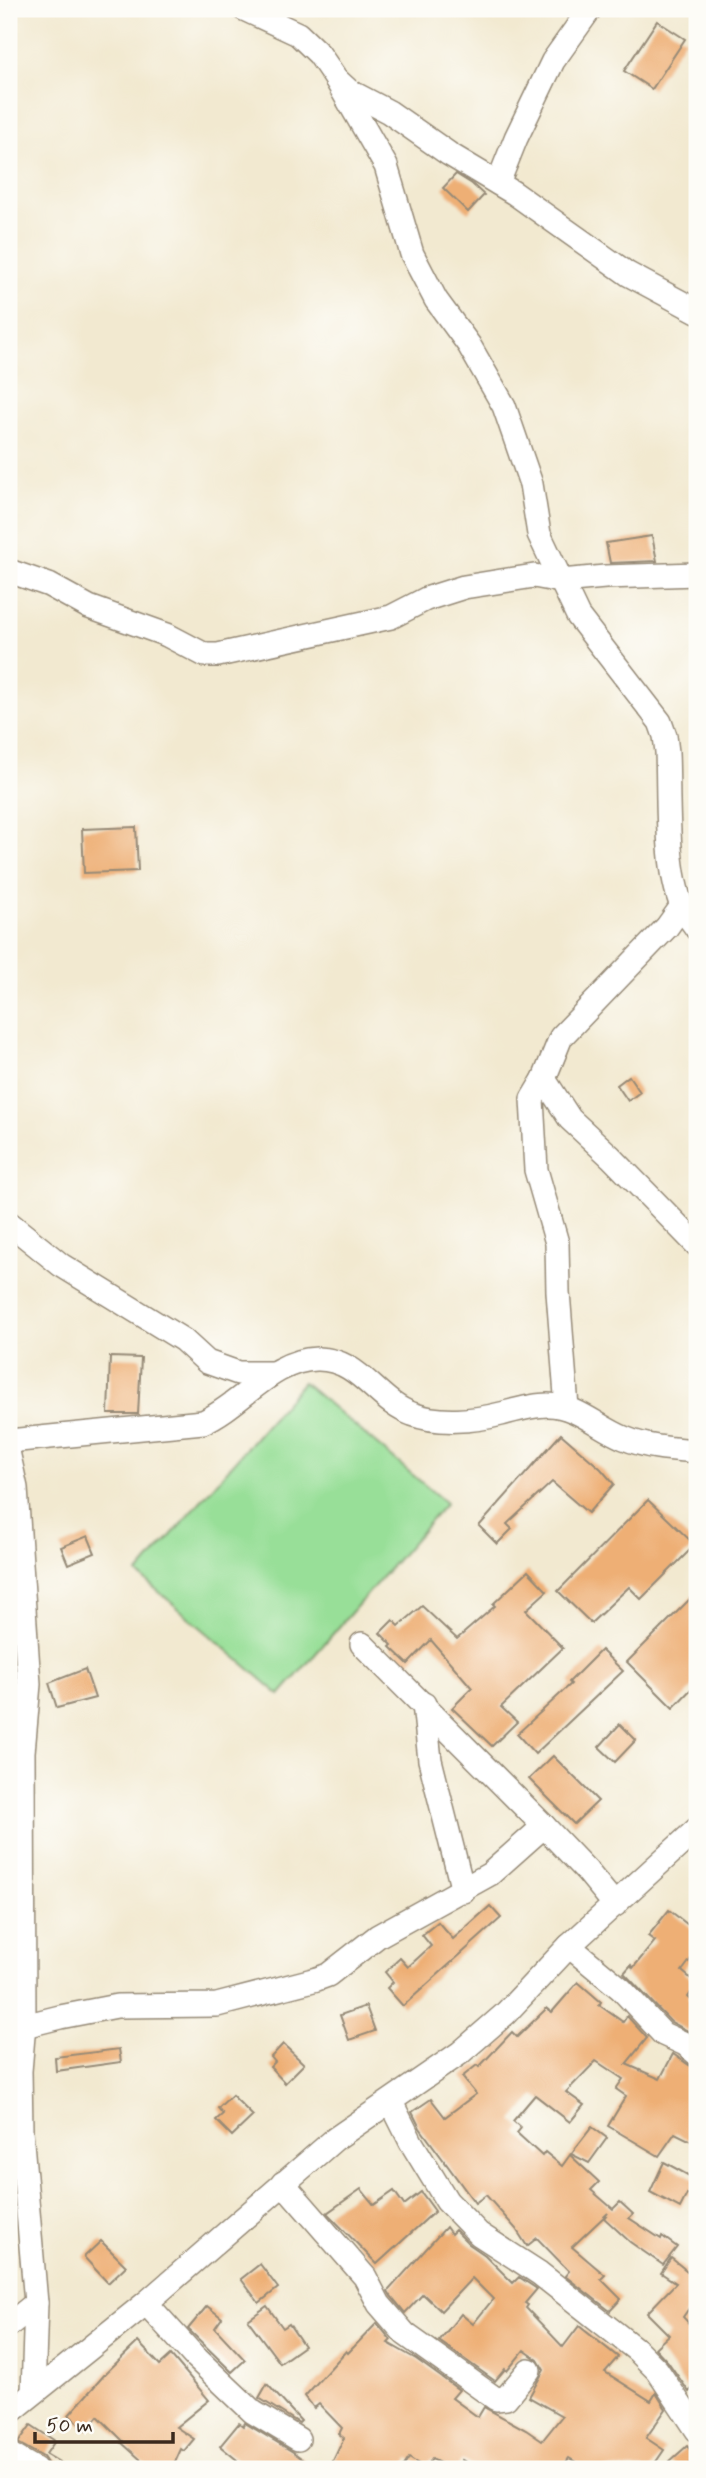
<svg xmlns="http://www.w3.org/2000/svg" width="706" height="2478" viewBox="0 0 706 2478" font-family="Mynerve,sans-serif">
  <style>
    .green { fill: #98df98; stroke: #6a845b; stroke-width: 2 }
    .building { fill: #eeaf75 }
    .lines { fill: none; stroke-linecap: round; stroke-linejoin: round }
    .minor-casing { stroke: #968a77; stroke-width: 26 }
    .minor { stroke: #fff; stroke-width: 23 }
  </style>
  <rect width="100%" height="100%" fill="#fdfcf7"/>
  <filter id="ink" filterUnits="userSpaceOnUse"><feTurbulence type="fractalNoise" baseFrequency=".0143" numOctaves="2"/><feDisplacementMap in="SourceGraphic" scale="14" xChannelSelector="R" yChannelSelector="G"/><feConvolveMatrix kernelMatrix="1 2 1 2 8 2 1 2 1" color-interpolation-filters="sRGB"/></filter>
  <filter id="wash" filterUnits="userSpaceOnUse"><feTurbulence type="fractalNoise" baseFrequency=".00686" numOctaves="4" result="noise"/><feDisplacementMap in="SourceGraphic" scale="28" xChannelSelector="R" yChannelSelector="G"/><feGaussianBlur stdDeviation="1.57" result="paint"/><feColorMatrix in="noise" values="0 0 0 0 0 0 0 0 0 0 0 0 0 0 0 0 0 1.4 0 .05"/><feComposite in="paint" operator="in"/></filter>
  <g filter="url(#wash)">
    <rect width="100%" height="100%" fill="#f2e9d0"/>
    <polygon class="green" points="303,1382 446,1503 280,1695 138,1574"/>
    <g id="blocks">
      <g class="building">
        <polygon points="657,21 685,39 652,89 624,71"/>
        <polygon points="456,174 472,184 484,195 468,212 443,188"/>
        <polygon points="652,536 657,561 610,563 606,543"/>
        <polygon points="136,827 138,871 84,873 82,829"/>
        <polygon points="629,1076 640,1092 628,1101 617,1085"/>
        <polygon points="110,1357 141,1358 138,1414 108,1414"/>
        <polygon points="561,1434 601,1469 614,1484 588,1513 552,1482 507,1524 512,1529 497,1544 479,1526"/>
        <polygon points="648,1500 695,1545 641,1599 629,1587 591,1623 558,1591"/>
        <polygon points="88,1536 95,1553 68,1564 61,1547"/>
        <polygon points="528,1571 547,1591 526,1610 563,1648 501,1707 517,1722 492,1746 452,1708 472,1688 431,1640 408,1664 390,1647 392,1645 380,1633 393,1620 399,1626 422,1606 457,1639 495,1606 493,1604"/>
        <polygon points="697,1592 697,1683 673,1708 627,1662"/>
        <polygon points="601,1650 623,1671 535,1754 517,1734 571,1684 569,1682"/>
        <polygon points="85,1669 95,1698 57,1708 49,1683"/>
        <polygon points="620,1724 636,1740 615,1762 599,1747"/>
        <polygon points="553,1756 598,1801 574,1824 529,1779"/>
        <polygon points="490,1906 501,1918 403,2006 387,1988 393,1982 385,1972 400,1958 408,1967 431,1946 422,1935 438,1922 453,1939"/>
        <polygon points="669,1910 697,1932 697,1951 682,1971 697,1984 688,1997 697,2005 697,2036 671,2022 624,1973 631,1965 633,1968 655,1941 648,1936"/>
        <polygon points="578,1982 601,2002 599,2005 623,2022 627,2016 647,2038 626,2064 660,2079 673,2054 689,2065 697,2068 697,2144 675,2133 659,2156 608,2126 626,2096 616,2089 623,2079 596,2061 566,2092 584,2105 570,2122 535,2095 513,2121 521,2128 517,2133 542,2156 545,2152 562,2166 570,2155 599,2182 591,2190 613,2209 620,2202 633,2214 629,2218 661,2239 662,2236 677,2247 663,2265 630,2242 604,2218 608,2213 572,2247 605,2275 601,2279 621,2299 610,2311 565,2276 569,2271 537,2238 527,2246 516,2229 486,2195 475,2203 420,2128 412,2112 431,2099 445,2117 476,2094 462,2077 477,2065 479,2067 512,2032 517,2037 547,2008 552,2012"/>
        <polygon points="366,2006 375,2031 349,2040 340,2015"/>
        <polygon points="283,2044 304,2064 285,2083 270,2067 275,2062 271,2057"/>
        <polygon points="119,2049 121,2062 56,2071 55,2057"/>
        <polygon points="232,2095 253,2116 232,2136 216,2120 223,2114 218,2108"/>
        <polygon points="592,2127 607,2138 589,2163 571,2154"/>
        <polygon points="664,2162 697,2180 697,2202 687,2194 680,2208 650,2192"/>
        <polygon points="361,2189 374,2205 394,2191 404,2205 421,2192 435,2211 377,2264 327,2213"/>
        <polygon points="446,2227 451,2234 455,2230 469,2244 485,2255 513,2283 519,2277 537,2289 525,2303 528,2305 526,2308 563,2347 579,2326 618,2357 605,2372 651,2401 656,2393 666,2409 646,2438 664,2450 651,2469 588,2469 569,2458 561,2469 477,2469 462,2460 457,2469 451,2469 432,2459 425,2468 409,2458 402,2469 329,2469 344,2438 339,2434 342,2428 319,2404 314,2408 305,2396 346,2351 348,2353 377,2323 391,2340 388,2343 416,2359 459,2390 452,2398 478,2417 484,2407 526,2430 542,2441 562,2416 529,2397 544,2370 538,2360 524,2350 507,2371 505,2369 495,2381 439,2341 461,2314 473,2324 493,2299 472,2278 441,2311 423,2294 405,2313 391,2296 388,2291"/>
        <polygon points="101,2241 126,2266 108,2283 84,2257"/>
        <polygon points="671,2258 697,2279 697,2297 683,2317 697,2332 697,2384 689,2392 668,2362 655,2348 669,2335 647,2313 676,2283 661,2273"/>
        <polygon points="260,2264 278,2288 259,2303 241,2279"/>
        <polygon points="207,2306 222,2318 215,2328 245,2360 232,2372 188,2329"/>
        <polygon points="267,2306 283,2328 289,2324 304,2346 280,2363 248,2320"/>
        <polygon points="138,2342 160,2365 171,2355 209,2400 176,2427 194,2439 184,2451 181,2449 172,2469 151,2469 122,2443 123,2441 98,2416 86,2430 69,2415 106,2373"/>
        <polygon points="267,2384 301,2421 299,2423 259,2398"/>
        <polygon points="239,2423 243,2426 245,2423 293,2452 316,2469 231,2469 237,2460 220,2446"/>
        <polygon points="31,2425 55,2441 46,2454 71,2469 49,2469 47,2463 43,2457 18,2443"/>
        <polygon points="687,2446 697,2457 684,2469 677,2469 670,2461"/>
      </g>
    </g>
  </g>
  <g filter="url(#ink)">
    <use href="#blocks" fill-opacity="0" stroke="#968a77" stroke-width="2"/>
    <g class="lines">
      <defs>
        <g id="minor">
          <polyline points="244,9 298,34 319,54 336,79 349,91 389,112 449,154 514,193 628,274 697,311"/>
          <path d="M336 79 386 166 412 254 436 300 469 345 504 406 531 484 539 534 578 616 660 722 665 736 667 752C669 796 665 865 682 906 685 914 692 921 697 929"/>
          <polyline points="498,183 516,138 553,61 590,9"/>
          <polyline points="9,571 49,585 89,607 167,635 205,655 218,655 391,617 426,599 464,587 534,576 561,581 605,577 697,574"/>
          <polyline points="544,1079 570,1119 611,1157 697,1245"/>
          <polyline points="9,1223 61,1265 183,1340 207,1362 238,1373 271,1373"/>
          <polyline points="567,1408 558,1292 557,1243 536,1170 532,1099 544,1079 561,1037 667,927 682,906"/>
          <path d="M9 1441 203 1422C243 1404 271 1360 317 1359 359 1358 377 1402 412 1414 438 1424 474 1421 501 1414 516 1410 532 1405 548 1405 576 1405 599 1428 624 1438 648 1448 673 1449 697 1451"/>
          <polyline points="9,1456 16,1488 29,1684 23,1752 24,2024 20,2071 21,2131 36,2303 33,2393"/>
          <polyline points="362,1644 544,1826"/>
          <polyline points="424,1704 430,1760 463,1891"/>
          <polyline points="569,1946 621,1989 663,2034 685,2044 697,2054"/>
          <polyline points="12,2029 60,2017 117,2006 217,2005 317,1979 328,1975 378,1936 490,1874 544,1826 587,1871 615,1905"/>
          <polyline points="391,2102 411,2142 447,2201 479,2234 539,2273 638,2351 657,2370 697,2430"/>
          <polyline points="283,2183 365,2277 379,2304 405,2334 496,2399 506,2398 529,2370"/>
          <polyline points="146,2303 194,2356 253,2412 298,2439"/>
          <polyline points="9,2325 36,2303"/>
          <polyline points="9,2413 146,2303 335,2139 460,2053 505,2014 569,1946 697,1829"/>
          <polyline points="9,2454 35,2469"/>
        </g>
      </defs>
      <use href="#minor" class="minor-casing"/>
      <use href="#minor" class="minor"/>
    </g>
  </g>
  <rect width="706" height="2478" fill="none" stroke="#fdfcf7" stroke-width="35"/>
  <path d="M35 2432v10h138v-10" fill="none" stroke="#3b2a1e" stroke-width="3.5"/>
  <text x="46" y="2432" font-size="21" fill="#3b2a1e" stroke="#fdfcf7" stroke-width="5" paint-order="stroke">50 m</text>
</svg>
